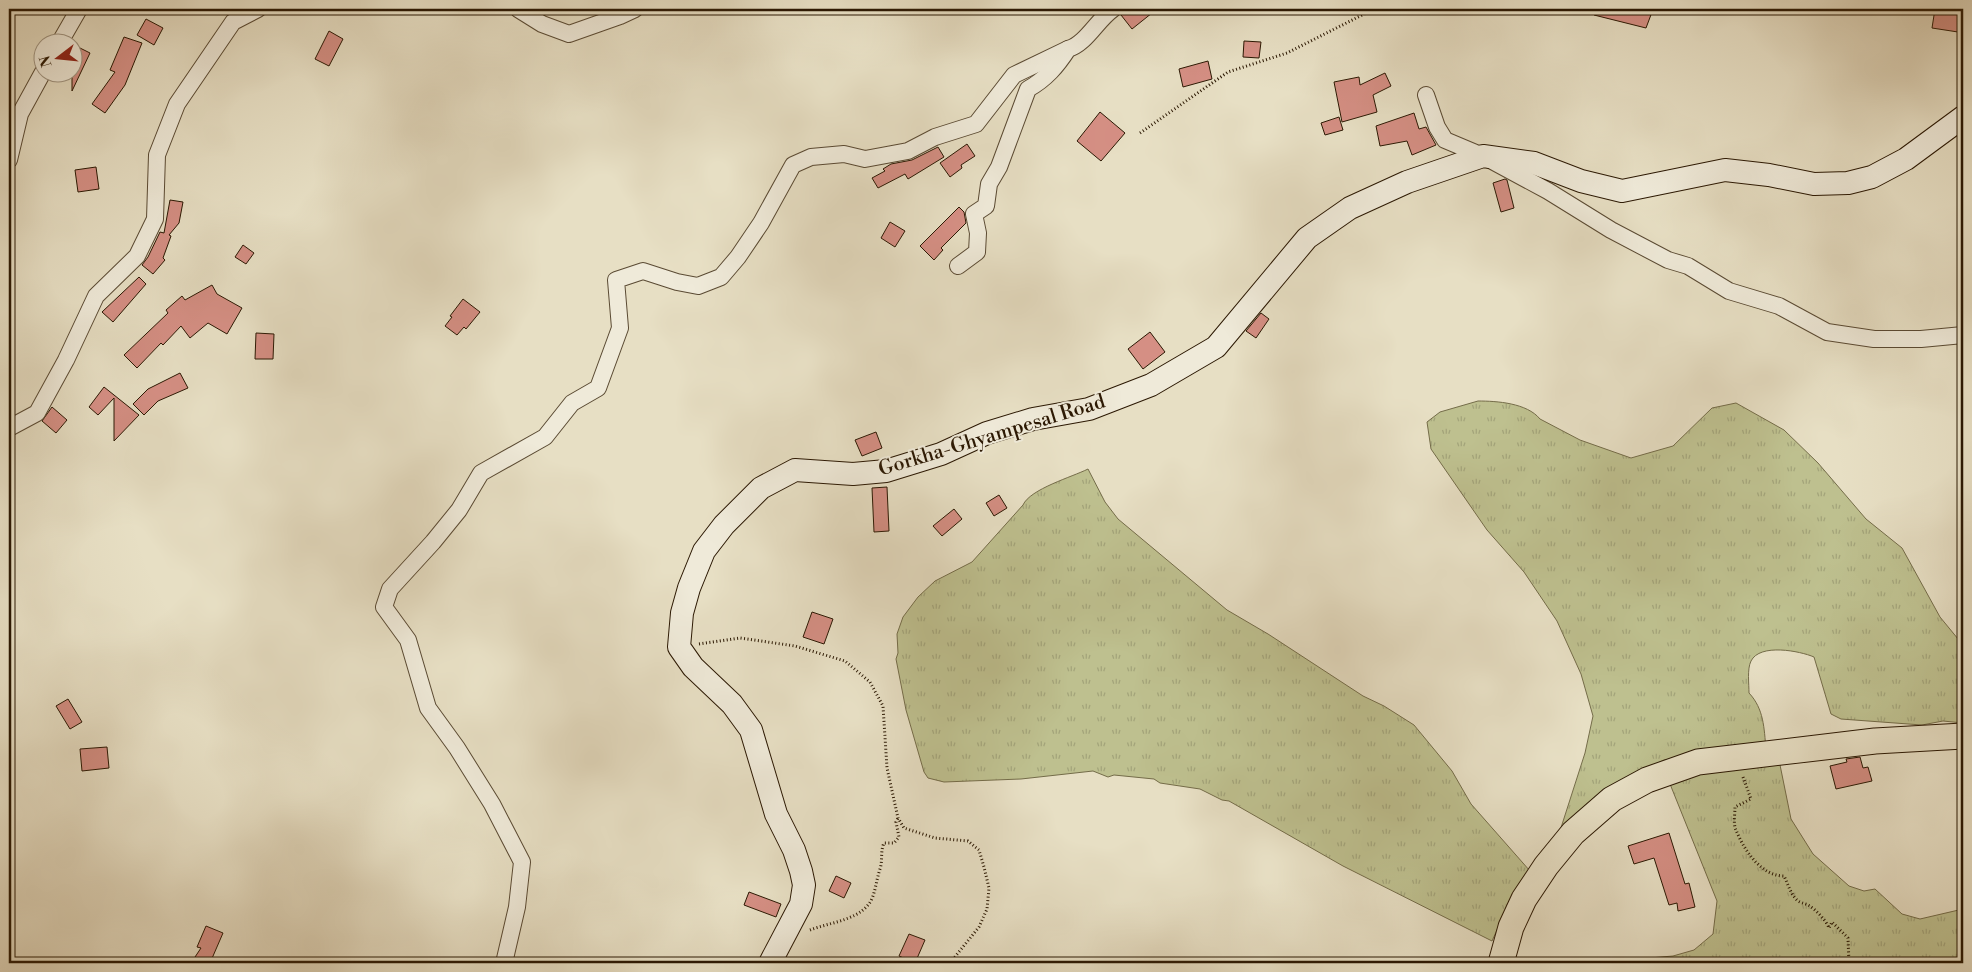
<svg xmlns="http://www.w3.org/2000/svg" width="1972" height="972" viewBox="0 0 1972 972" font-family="'Libre Bodoni',serif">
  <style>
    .grass { fill: url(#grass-tufts); stroke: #746c49 }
    .building { fill: #d58f84; stroke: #2b1803 }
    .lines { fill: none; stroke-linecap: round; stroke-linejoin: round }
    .minor-casing { stroke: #5a4a33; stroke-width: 18 }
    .secondary-casing { stroke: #2b1803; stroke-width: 24 }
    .primary-casing { stroke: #2b1803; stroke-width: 27 }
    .path { stroke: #2b1803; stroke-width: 3; stroke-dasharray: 1 2.5; stroke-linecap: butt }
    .minor { stroke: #efead9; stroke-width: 16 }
    .secondary { stroke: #efead9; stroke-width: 22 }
    .primary { stroke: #e7dfc4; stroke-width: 25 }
    .labels { text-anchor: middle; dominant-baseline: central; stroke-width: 4; stroke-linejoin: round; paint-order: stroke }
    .street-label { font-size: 20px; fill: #2b1803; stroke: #efead9 }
  </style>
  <defs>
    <pattern id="grass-tufts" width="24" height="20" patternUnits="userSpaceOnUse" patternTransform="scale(1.25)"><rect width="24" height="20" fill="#bec08f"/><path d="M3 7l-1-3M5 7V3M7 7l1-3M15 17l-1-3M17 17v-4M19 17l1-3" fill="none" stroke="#a3a47a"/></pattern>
  </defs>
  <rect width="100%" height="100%" fill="#e7dfc4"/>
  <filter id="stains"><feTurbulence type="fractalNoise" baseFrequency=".004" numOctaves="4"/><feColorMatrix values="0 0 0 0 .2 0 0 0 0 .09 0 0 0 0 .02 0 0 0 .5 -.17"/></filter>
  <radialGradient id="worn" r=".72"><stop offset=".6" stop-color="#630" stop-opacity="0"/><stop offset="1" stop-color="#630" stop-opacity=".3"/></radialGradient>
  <g class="grass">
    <path d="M1478 401C1497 401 1527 403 1540 419L1580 440 1631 458 1673 446 1712 408 1736 403 1784 430 1818 463 1866 519 1902 548 1940 617 1963 645V723L1943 721 1922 725 1841 719 1831 714 1814 657C1800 651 1760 643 1751 661 1747 669 1749 684 1749 693 1764 709 1764 728 1766 749L1664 760 1611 786 1558 837 1585 753 1593 716 1581 674 1557 621 1524 572 1487 530 1431 449 1427 422 1440 412Z"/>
    <path d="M1088 469 1105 502 1118 519 1227 610 1268 634 1363 696 1384 706 1414 725 1452 771 1471 804 1530 871 1511 899 1492 941 1343 866 1229 801 1222 800 1200 789 1160 783 1154 779 1114 775 1108 777 1093 771 1021 779 944 782 928 778 924 772 906 710 896 659 898 653 897 634 903 617 918 597 935 581 972 562 1023 505C1030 489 1072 477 1088 469Z"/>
    <polygon points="1779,760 1791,819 1813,854 1849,886 1864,891 1875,889 1902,914 1920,919 1963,909 1963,963 1591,963 1673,956 1694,950 1713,934 1717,901 1668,779"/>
  </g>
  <g class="building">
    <polygon points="1123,9 1157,9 1132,29 1121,15"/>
    <polygon points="1594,9 1645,9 1652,12 1646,28 1594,15"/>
    <polygon points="1935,9 1961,11 1958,32 1932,28"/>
    <polygon points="146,19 163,28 154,45 137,35"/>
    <polygon points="329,31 343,39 329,66 315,59"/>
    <polygon points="124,37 142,43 125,85 105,113 92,104 115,72 110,70"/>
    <polygon points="1244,41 1261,42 1259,58 1243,57"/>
    <polygon points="72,44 90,53 72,91"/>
    <polygon points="1208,61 1212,79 1183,87 1179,69"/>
    <polygon points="1385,73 1391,86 1373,95 1377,112 1342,122 1334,82 1359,77 1360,85"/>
    <polygon points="1100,112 1125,133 1101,161 1077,141"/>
    <polygon points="1414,113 1419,129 1426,127 1436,145 1412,155 1407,141 1380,146 1376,126"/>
    <polygon points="1339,117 1343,130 1325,135 1321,123"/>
    <polygon points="967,144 975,156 961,165 962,168 950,177 940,163"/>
    <polygon points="938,147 944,157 908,179 905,174 878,188 872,178 885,171 883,169 891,164 912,160"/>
    <polygon points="96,167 99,189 78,192 75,170"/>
    <polygon points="1505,179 1507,180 1514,208 1501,212 1493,183"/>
    <polygon points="170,200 183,202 179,223 169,235 171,236 163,258 165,260 153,274 142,265 148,257 160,232 164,233"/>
    <polygon points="959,207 964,212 966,223 941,248 943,250 934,260 920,246"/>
    <polygon points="890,222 905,231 895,247 881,238"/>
    <polygon points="243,245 254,253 246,264 235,257"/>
    <polygon points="139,277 146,284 113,322 102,312"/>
    <polygon points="212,285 217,294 242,308 227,334 208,323 190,338 181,326 163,345 161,343 137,368 124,355 168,313 166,310 182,296 185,300"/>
    <polygon points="463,299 480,312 466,329 464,327 457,335 445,326 452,317 450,316"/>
    <polygon points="1261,313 1269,319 1256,338 1246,331"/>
    <polygon points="1150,332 1165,352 1143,369 1128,349"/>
    <polygon points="256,333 274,334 273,359 255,359"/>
    <polygon points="180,373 188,388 158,401 144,415 133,404 148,389"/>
    <polygon points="104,387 139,415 114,441 114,398 98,415 89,407"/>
    <polygon points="52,407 67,420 56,433 42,421"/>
    <polygon points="876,432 882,448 862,456 855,440"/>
    <polygon points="887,487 889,531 874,532 872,488"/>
    <polygon points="999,495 1007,508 994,516 986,503"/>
    <polygon points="954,509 962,519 942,536 933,526"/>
    <polygon points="812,612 833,619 824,644 803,637"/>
    <polygon points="68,699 82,722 70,729 56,706"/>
    <polygon points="107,747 109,768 82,771 80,749"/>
    <polygon points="1860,757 1863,768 1868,767 1872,781 1836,789 1830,766 1847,762 1846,759"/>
    <polygon points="1669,833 1685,884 1689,883 1695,907 1678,911 1677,903 1669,905 1654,858 1634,864 1628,846"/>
    <polygon points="836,876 851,883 844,898 829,891"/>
    <polygon points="749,892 781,904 776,917 744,905"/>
    <polygon points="206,926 223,933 210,963 191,963 201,948 197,947"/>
    <polygon points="909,934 925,940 915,963 899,956"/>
  </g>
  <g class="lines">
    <defs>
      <g id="minor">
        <polyline points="518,9 542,24 569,34 620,16 635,9"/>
        <polyline points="60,42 79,9"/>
        <polyline points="1426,95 1437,127 1445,140 1483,156 1548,191 1611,230 1668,260 1688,266 1729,291 1779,306 1827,332 1874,339 1921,339 1963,335"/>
        <polyline points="9,160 20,114 43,72"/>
        <path d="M958 266 977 252 978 233 974 214 986 206 989 184 999 167 1028 89C1046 79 1057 66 1068 49 1086 44 1097 20 1113 9"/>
        <polyline points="9,428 37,413 66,360 96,296 137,256 155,219 157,155 177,104 233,22 258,9"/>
        <polyline points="504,963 517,907 522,862 492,804 457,748 428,708 408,640 384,607 390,589 433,542 459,510 481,473 545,437 572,403 598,388 620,328 616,280 643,271 677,282 698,286 721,277 738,257 761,223 793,165 811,157 844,154 865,159 908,151 935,137 976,124 1014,75 1068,49"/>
      </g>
      <polyline id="secondary" points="770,963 801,904 804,885 801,871 794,850 776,814 751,730 732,704 693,667 679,647 682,613 689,588 704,551 724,525 761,488 795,470 853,474 886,471 941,454 987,433 1033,419 1089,409 1151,385 1216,347 1307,238 1350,208 1407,182 1483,156 1534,163 1581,181 1622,191 1725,170 1769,175 1814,184 1848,183 1872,177 1906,159 1963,117"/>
      <polyline id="primary" points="1501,963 1511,927 1524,899 1546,866 1573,833 1612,799 1647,780 1698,762 1875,741 1963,736"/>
    </defs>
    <use href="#minor" class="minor-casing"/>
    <use href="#secondary" class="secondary-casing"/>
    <use href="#primary" class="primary-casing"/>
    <g class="path">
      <polyline points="1140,133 1228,72 1287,53 1374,9"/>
      <polyline points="699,644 740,638 795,646 845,661 870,682 883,706 887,768 898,818 904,828 935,838 968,841 979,850 984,867 989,888 987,909 979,927 950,963"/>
      <path d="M1743 777 1751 799 1735 807C1735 814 1733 824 1736 830 1744 850 1761 876 1784 876 1788 884 1790 893 1797 900 1800 903 1804 903 1808 905 1815 909 1826 920 1829 928L1832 922 1848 938 1849 963"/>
      <path d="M810 930C830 922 865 920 873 896 876 887 877 878 880 869 883 860 880 852 884 843H894L899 837 896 822 898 818"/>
    </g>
    <use href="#minor" class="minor"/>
    <use href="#secondary" class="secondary"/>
    <use href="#primary" class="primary"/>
  </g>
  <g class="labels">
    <g class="street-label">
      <text transform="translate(992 436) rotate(-17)">Gorkha-Ghyampesal Road</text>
    </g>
  </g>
  <rect width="1972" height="972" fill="none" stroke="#e7dfc4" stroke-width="30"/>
  <rect x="10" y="10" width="1952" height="952" fill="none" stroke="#2b1803" stroke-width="2.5"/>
  <rect x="15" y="15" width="1942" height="942" fill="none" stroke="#2b1803"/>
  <g transform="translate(58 58) rotate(254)"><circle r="24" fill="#efead9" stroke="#a19683"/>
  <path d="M0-4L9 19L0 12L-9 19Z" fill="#8f2418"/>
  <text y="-8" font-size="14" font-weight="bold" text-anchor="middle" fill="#2b1803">N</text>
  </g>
  <rect width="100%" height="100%" filter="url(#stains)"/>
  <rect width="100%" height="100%" fill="url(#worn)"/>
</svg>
